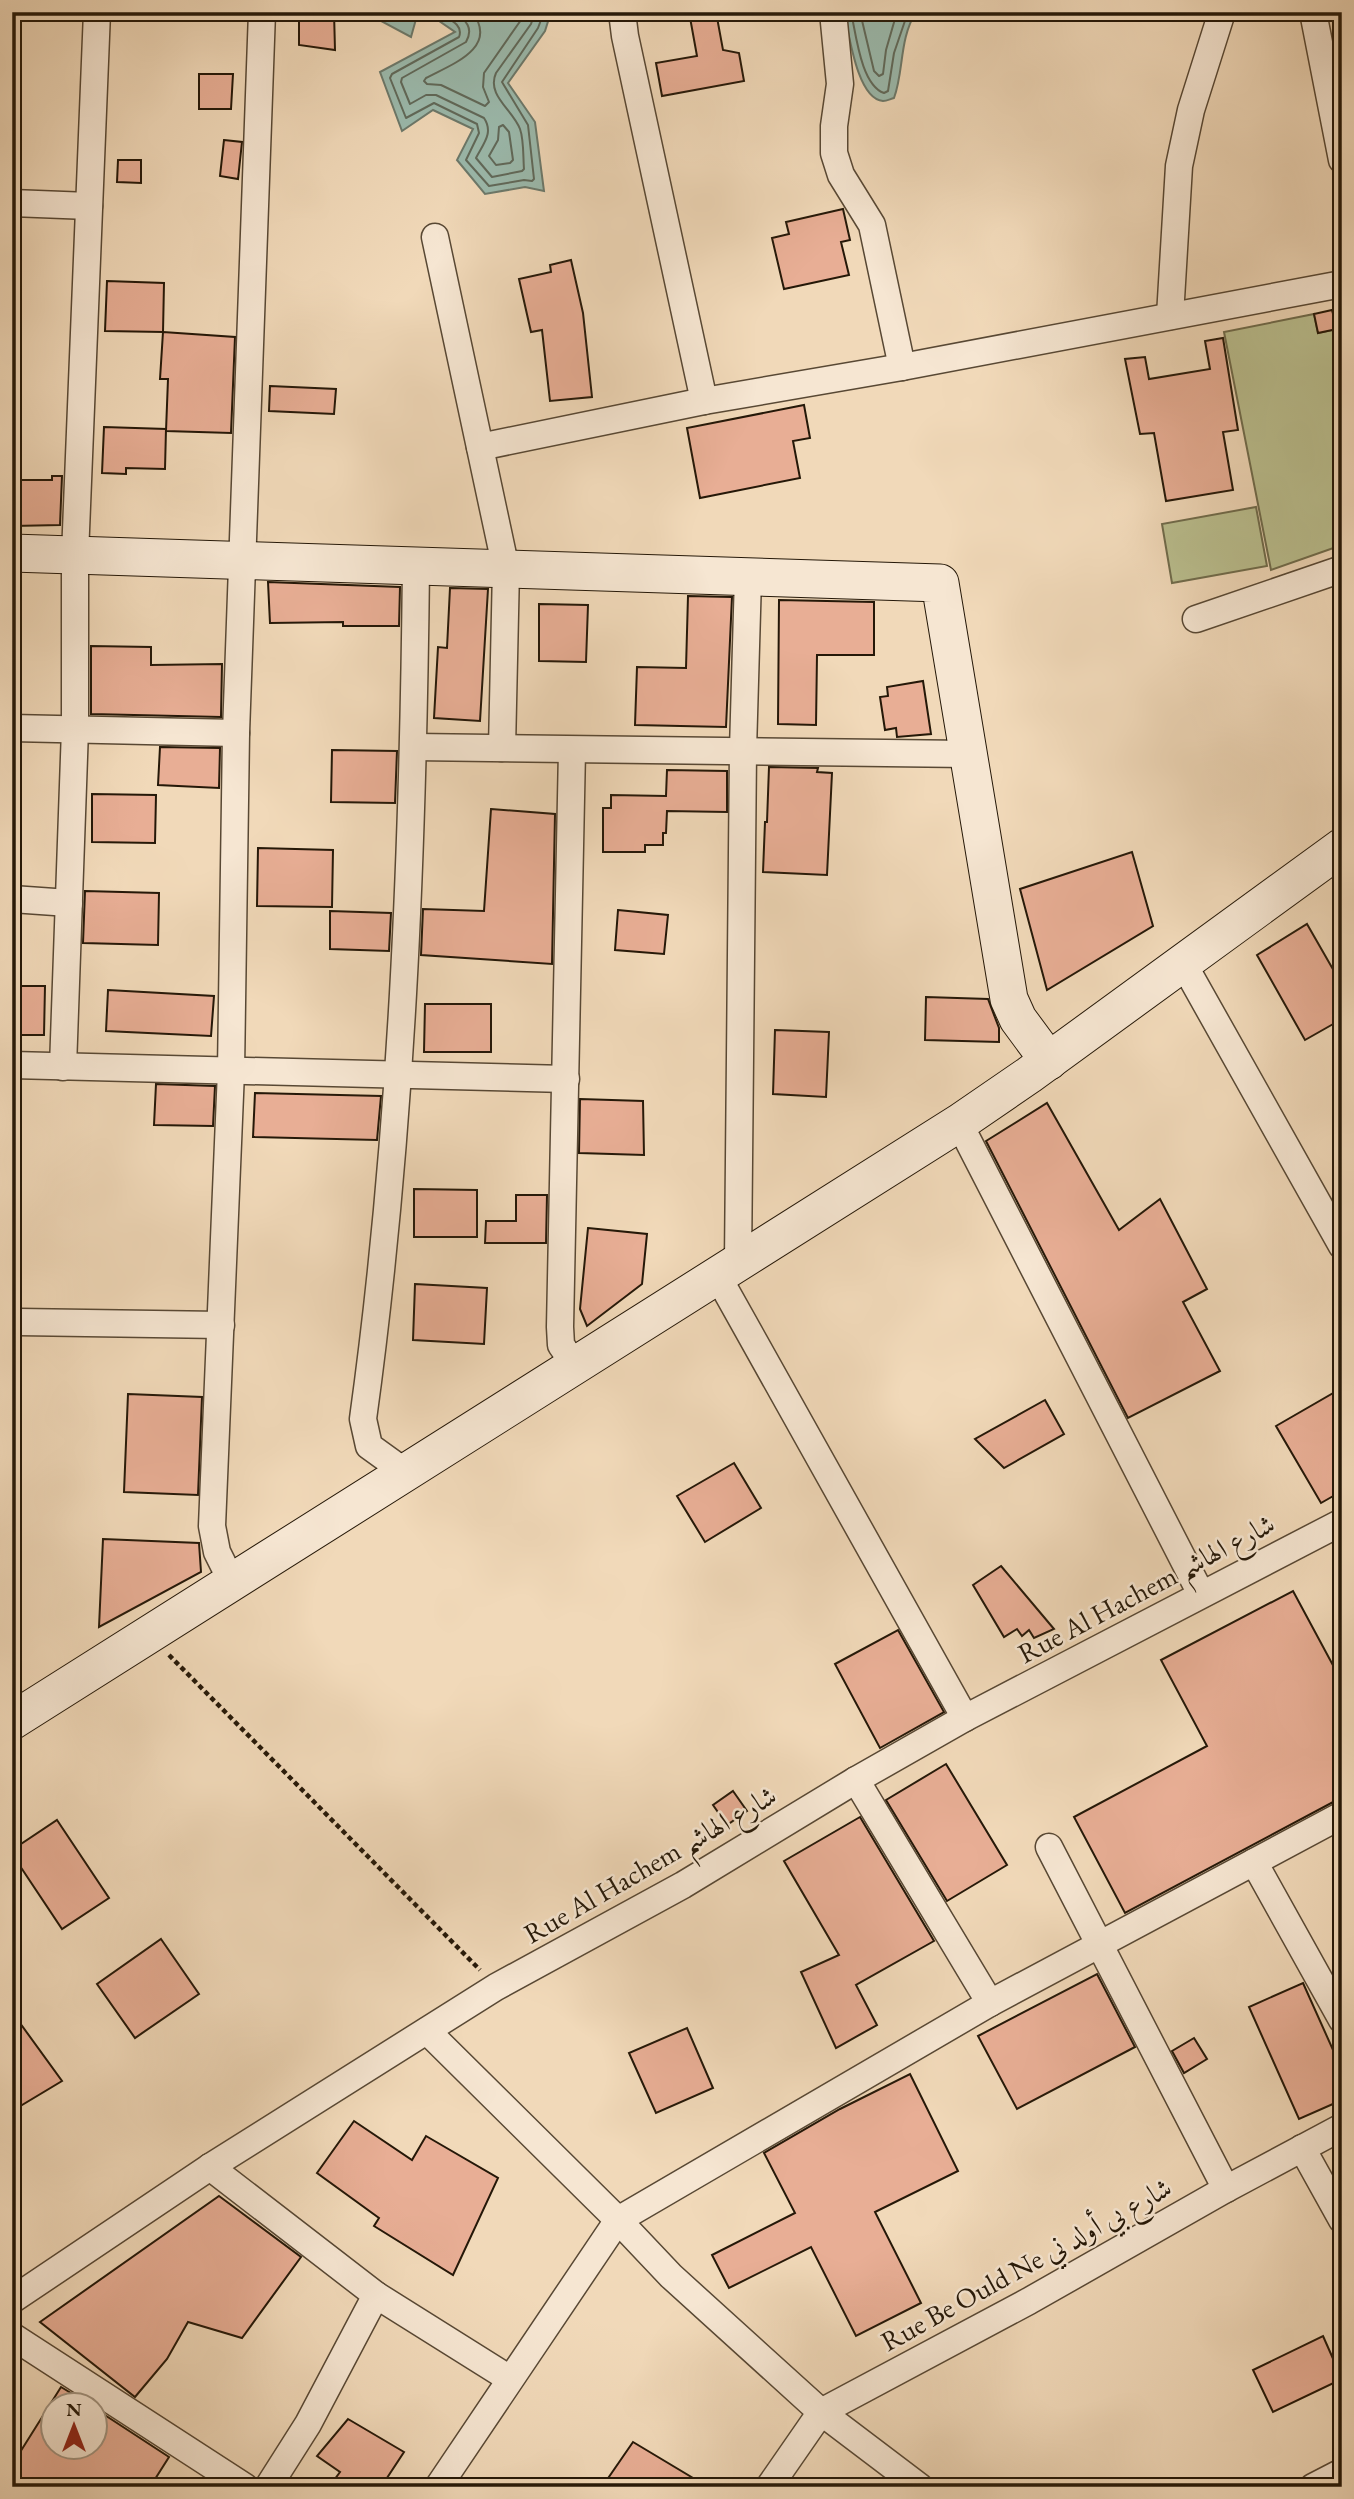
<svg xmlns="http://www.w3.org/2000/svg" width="1354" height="2499" viewBox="0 0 1354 2499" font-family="'EB Garamond',Amiri,serif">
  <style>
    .green { fill: #babf8f; stroke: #706c4c; stroke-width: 2 }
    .water { fill: #9bbaad; stroke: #6c796b; stroke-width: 2 }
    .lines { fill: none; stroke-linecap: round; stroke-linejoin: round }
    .shore { stroke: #60695a; stroke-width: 2 }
    .building { fill: #e8ae95; stroke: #251808; stroke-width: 2 }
    .street-casing { stroke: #584834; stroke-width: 29 }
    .secondary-casing { stroke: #251808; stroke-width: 39 }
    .path { stroke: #251808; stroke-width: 4.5; stroke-dasharray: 5 3.5; stroke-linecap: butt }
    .street { stroke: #f6e6d2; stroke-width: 26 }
    .secondary { stroke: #f6e6d2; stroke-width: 37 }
    .labels { text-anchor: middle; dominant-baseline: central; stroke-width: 5; stroke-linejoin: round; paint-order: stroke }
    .street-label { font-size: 28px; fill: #251808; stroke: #f6e6d2 }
  </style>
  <rect width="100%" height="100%" fill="#f1d9b9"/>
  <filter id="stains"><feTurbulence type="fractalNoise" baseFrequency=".00286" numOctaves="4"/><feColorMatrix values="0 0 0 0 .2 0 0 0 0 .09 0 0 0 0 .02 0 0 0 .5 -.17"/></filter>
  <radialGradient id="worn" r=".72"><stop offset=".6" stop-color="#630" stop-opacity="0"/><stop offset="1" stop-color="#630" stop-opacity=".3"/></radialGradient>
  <g class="green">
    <polygon points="1314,314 1318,333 1337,329 1342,346 1342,545 1271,570 1224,332"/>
    <polygon points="1256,507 1267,566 1172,583 1162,524"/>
  </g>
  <g class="water">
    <polygon points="399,12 418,12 411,37 379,20"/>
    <polygon points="426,12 551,12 545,31 508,83 535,122 544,191 525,187 485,194 457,160 473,129 433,110 402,131 380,72 455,32"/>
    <path d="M844 12H916C899 39 904 71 894 98 890 99 887 101 883 101 857 99 849 33 844 12Z"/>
  </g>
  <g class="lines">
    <g class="shore">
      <path d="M438 12C448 19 464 24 459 37L392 74 390 78 406 118 434 103 477 124 479 133 466 160 489 186 524 180 532 181 534 179 528 125 502 82 538 28 544 12"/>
      <path d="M454 12C466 20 474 28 466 42L402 78 401 82 410 104 426 95H436L484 118C494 133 483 144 476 158L492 177 522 171 524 169C523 157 524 140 520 129 513 110 486 95 496 73L531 24 535 12"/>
      <path d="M472 12C500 48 450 65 426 78L424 81 427 84 441 85 485 106 489 102 483 87 484 73 521 20 524 12"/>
      <path d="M851 12C856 34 861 85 884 93L888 91 894 53 908 12"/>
      <polyline points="860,12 874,71 879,76 883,74 886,50 897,12"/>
      <polygon points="503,125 509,132 513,160 510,163 496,165 489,156 498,140 499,127"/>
    </g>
  </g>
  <g class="building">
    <polygon points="299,12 334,12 335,50 299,45"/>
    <polygon points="689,12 716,12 723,50 739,53 744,81 662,96 656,63 697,56"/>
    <polygon points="199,74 233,74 231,109 199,109"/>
    <polygon points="224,140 242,142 238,179 220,176"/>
    <polygon points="118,160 141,160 141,183 117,182"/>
    <polygon points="843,209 850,240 841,242 849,275 784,289 772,238 789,234 786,222"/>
    <polygon points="571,260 583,313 592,397 550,401 542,330 531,332 519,279 551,272 550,265"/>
    <polygon points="107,281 164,283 163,332 105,331"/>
    <polygon points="1332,310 1337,329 1318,333 1314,314"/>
    <polygon points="163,332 235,337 231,433 166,431 168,379 160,379"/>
    <polygon points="1223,338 1238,430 1223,432 1233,490 1166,501 1154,433 1140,434 1125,359 1145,357 1149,379 1210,369 1205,341"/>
    <polygon points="270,386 336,389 334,414 269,411"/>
    <polygon points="804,405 810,438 793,441 800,478 700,498 687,428"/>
    <polygon points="104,427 166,429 165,469 126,468 126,474 102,473"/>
    <polygon points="52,476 62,476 60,525 13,526 12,480 52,480"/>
    <polygon points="268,582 400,587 399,626 343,626 343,622 270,623"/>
    <polygon points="450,588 488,589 480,721 434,718 438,647 447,648"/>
    <polygon points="688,596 732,597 726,727 635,725 637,667 686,668"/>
    <polygon points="779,600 874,602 874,655 817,655 816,725 778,724"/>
    <polygon points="539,604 588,605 586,662 539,661"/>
    <polygon points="91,646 151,647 151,665 222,664 221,717 91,714"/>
    <polygon points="923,681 931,734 897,737 896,728 885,730 880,697 888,696 887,687"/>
    <polygon points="160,747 220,748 219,788 158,785"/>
    <polygon points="332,750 397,751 395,803 331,802"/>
    <polygon points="769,767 818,768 817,772 832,773 827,875 763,872 765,822 767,822"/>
    <polygon points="667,770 727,771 727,812 667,811 666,833 663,833 663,845 645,845 645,852 603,852 603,808 611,808 611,795 666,796"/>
    <polygon points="92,794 156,795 155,843 92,842"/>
    <polygon points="491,809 555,814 552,964 421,955 423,909 484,911"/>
    <polygon points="258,848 333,850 332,907 257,906"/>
    <polygon points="1132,852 1153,926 1047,990 1020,889"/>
    <polygon points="85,891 159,893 158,945 83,943"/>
    <polygon points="618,910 668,915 664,954 615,950"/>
    <polygon points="330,911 391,913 389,951 330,949"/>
    <polygon points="1307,924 1342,985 1342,1019 1305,1040 1257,955"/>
    <polygon points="12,986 45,986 44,1035 12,1035"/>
    <polygon points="108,990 214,996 211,1036 106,1031"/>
    <polygon points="926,997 988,999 999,1028 999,1042 925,1040"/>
    <polygon points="425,1004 491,1004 491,1052 424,1052"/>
    <polygon points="775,1030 829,1032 826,1097 773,1094"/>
    <polygon points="156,1084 215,1086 213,1126 154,1125"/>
    <polygon points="255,1093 381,1096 377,1140 253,1137"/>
    <polygon points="580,1099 643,1101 644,1155 579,1153"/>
    <polygon points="1047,1103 1119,1230 1160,1199 1207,1289 1183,1302 1220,1371 1128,1418 986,1141"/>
    <polygon points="414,1189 477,1190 477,1237 414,1237"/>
    <polygon points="516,1195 547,1195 546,1243 485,1243 486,1221 516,1221"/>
    <polygon points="588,1228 647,1234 642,1284 587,1326 580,1309"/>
    <polygon points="415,1284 487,1288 484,1344 413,1340"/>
    <polygon points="1342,1388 1342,1491 1321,1503 1276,1426"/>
    <polygon points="128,1394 202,1397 198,1495 124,1492"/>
    <polygon points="1045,1400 1064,1434 1004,1468 975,1439"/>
    <polygon points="734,1463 761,1508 705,1542 677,1496"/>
    <polygon points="103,1539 199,1543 201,1572 99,1627"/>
    <polygon points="1001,1566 1054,1629 1034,1638 1029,1630 1022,1636 1017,1629 1004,1637 973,1585"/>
    <polygon points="1293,1591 1342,1682 1342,1799 1335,1801 1125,1913 1074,1817 1207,1746 1161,1660"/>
    <polygon points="898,1630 944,1712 880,1748 835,1664"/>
    <polygon points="946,1764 1007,1865 947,1901 886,1800"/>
    <polygon points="733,1791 747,1811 727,1825 713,1805"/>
    <polygon points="860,1817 934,1941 856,1985 877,2025 836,2048 801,1972 839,1955 784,1861"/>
    <polygon points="57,1820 109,1898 62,1929 12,1854 12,1850"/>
    <polygon points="161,1939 199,1994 135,2038 97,1984"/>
    <polygon points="1097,1974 1135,2047 1017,2109 978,2036"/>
    <polygon points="1303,1983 1342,2070 1342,2100 1299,2119 1249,2007"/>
    <polygon points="12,2012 62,2081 12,2111"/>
    <polygon points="687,2028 713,2088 656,2113 629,2053"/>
    <polygon points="1194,2038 1207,2059 1184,2073 1172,2051"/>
    <polygon points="910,2074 958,2171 875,2212 921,2303 856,2336 811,2247 729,2288 712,2255 795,2213 764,2153 840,2109"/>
    <polygon points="354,2121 412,2160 426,2136 498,2178 453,2275 374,2226 379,2218 317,2173"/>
    <polygon points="219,2196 301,2257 242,2338 188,2322 167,2359 135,2397 40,2322"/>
    <polygon points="1323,2336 1342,2379 1273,2412 1253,2370"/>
    <polygon points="61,2387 89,2404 52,2404 52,2446 94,2446 94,2408 169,2457 150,2487 12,2487 12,2465"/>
    <polygon points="348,2419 404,2452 381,2487 329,2487 340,2472 317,2456"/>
    <polygon points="633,2442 708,2487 602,2487"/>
  </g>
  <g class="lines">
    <defs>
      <g id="street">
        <polyline points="622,12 625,36 704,401"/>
        <polyline points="833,12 840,84 834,126 834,153 841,175 872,225 902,367"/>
        <polyline points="1313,12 1342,160"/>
        <polyline points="12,203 89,206"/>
        <polyline points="435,237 506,569 502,748"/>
        <polyline points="1170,316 1179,166 1191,110 1222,12"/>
        <polyline points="480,447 704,401 902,367 1342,284"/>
        <polyline points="1196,619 1342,569"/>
        <polyline points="12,728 236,733"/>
        <polyline points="414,747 968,754"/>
        <polyline points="572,750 560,1327 561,1345 575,1365"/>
        <polyline points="12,899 69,903"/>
        <polyline points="1183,963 1342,1246"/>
        <polyline points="12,1065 566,1079"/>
        <polyline points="63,1067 75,729 75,555 97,12"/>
        <polyline points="959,1123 1201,1594"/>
        <polyline points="738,1262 743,750 748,577"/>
        <polyline points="717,1275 965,1718"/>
        <polyline points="19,1322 221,1325"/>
        <path d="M405 1472 369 1446 363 1419C402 1137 413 851 416 566"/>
        <polyline points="232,1582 217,1552 212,1526 231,1071 236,733 262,12"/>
        <polyline points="856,1780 990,2003"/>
        <polyline points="1049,1847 1226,2189"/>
        <polyline points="1254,1862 1342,2020"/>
        <polyline points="427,2031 618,2220 671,2276 821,2412 920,2487"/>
        <polyline points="1302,2148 1342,2220"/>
        <polyline points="210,2167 376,2295 308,2424 268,2487"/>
        <polyline points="376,2295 510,2379"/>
        <polyline points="12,2300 210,2167 496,1987 683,1885 856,1780 965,1718 1342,1522"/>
        <polyline points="12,2336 245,2487"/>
        <polyline points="438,2487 618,2220 990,2003 1342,1815"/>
        <polyline points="769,2487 821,2412 1029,2301 1226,2189 1342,2127"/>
        <polyline points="1313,2487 1342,2472"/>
      </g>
      <g id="secondary">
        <polyline points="12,553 940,583 1009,999 1018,1019 1049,1061"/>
        <polyline points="12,1721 959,1123 1029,1075 1342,847"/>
      </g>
    </defs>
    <use href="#street" class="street-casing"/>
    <use href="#secondary" class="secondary-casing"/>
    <polyline class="path" points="169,1655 480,1970"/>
    <use href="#street" class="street"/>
    <use href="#secondary" class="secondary"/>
  </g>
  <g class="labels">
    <g class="street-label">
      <text transform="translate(1146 1588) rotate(-28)">Rue Al Hachem شارع الهاشم</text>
      <text transform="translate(650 1864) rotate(-30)">Rue Al Hachem شارع الهاشم</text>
      <text transform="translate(1026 2264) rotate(-29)">Rue Be Ould Ne شارع بي أولد ني</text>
    </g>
  </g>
  <rect width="1354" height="2499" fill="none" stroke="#f1d9b9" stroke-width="42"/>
  <rect x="14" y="14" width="1326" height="2471" fill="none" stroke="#251808" stroke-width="3.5"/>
  <rect x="21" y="21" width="1312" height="2457" fill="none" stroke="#251808" stroke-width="2"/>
  <g transform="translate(74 2426)"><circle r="33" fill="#f6e6d2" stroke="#a29481" stroke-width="2"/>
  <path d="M0-5L12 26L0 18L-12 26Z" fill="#8f2418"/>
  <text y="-10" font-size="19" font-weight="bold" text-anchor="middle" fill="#251808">N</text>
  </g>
  <rect width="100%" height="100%" filter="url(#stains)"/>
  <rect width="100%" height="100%" fill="url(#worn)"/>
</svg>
